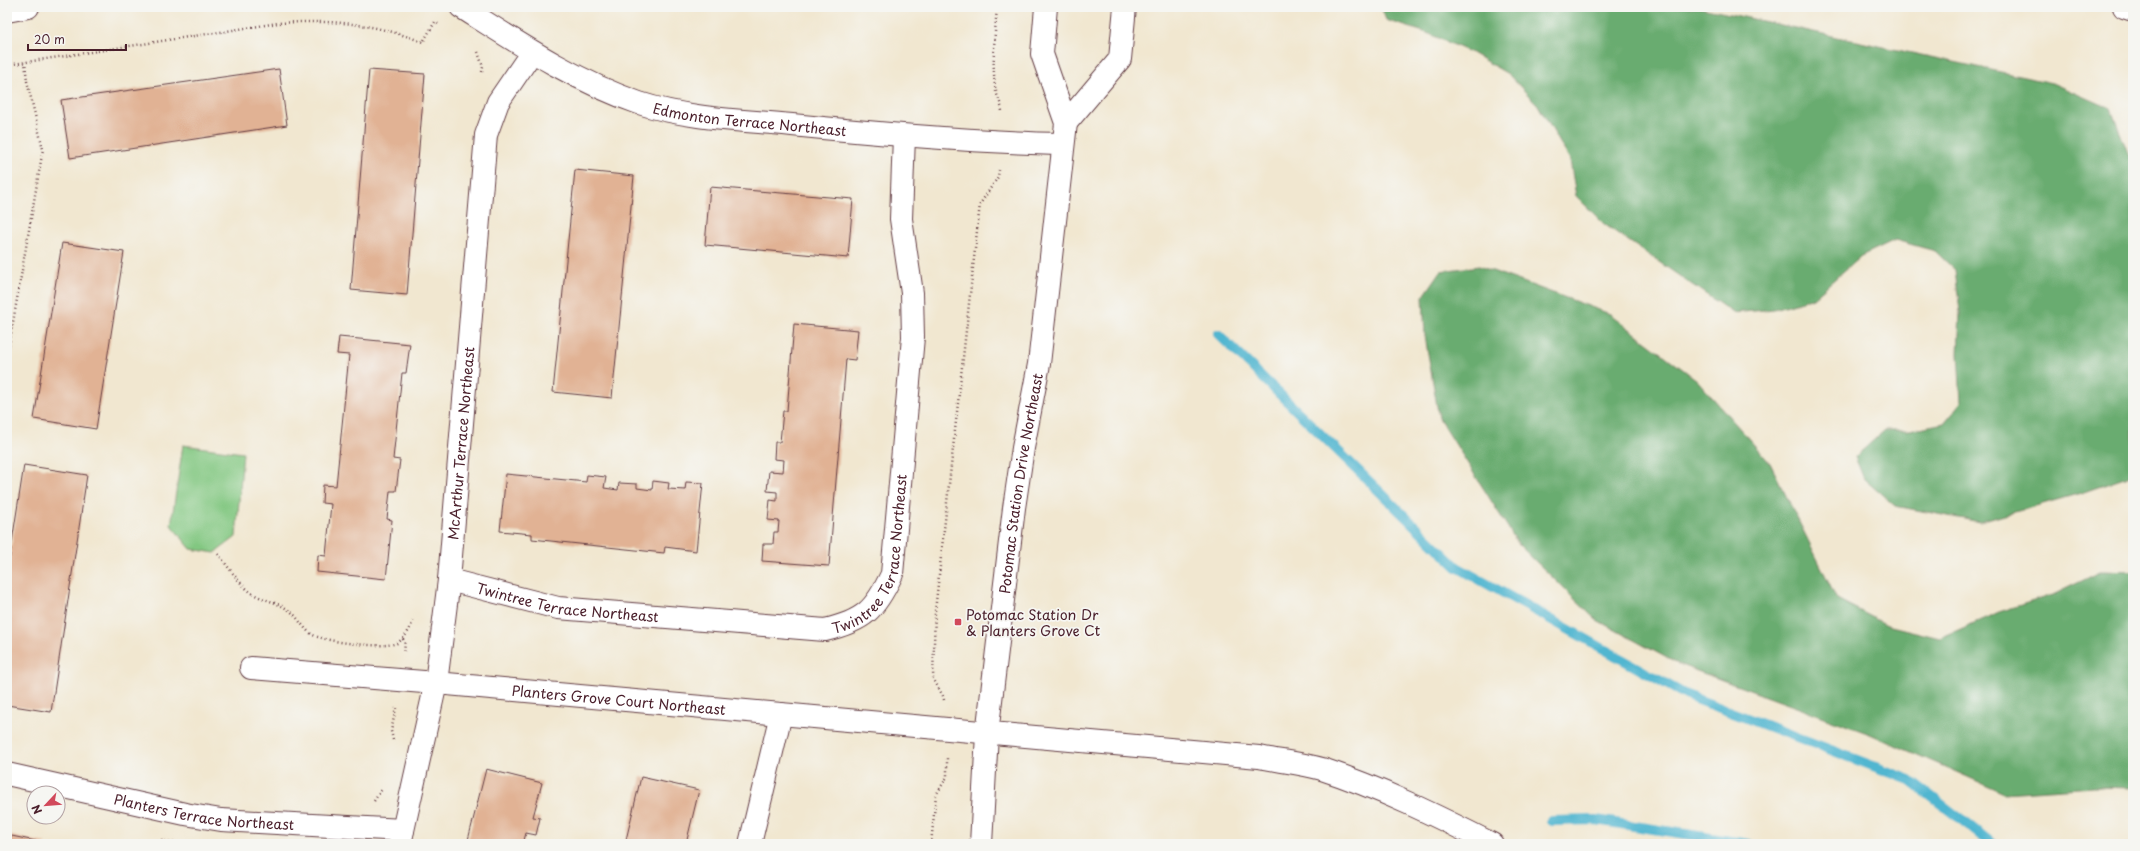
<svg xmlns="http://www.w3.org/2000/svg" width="2140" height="851" viewBox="0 0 2140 851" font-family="'Playpen Sans',sans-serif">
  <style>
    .green { fill: #82c781; stroke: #667356 }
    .forest { fill: #69ac6f; stroke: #5a664d }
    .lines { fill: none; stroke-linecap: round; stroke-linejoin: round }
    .stream { stroke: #51b6d0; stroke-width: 10 }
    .building { fill: #e1b294 }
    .minor-casing { stroke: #633d44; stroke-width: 24 }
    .major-casing { stroke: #633d44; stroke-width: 24 }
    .path { stroke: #633d44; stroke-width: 2.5; stroke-dasharray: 1 3; stroke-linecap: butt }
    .minor { stroke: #fff; stroke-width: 22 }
    .major { stroke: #fff; stroke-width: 22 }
    .poi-dot { fill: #d1495b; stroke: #f6f6f2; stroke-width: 1.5 }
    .labels { text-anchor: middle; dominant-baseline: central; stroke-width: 3.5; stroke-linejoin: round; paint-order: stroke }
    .street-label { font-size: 14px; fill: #4a1f2b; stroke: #f6f6f2 }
    .poi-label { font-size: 14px; fill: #4a1f2b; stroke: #f6f6f2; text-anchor: start }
  </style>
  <rect width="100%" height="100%" fill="#f6f6f2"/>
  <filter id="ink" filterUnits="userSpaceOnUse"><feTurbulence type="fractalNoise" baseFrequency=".025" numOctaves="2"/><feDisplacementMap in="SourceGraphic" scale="8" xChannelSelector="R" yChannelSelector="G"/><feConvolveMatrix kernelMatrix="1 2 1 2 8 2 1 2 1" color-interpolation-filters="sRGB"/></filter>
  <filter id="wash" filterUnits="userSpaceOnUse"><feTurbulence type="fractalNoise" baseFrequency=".012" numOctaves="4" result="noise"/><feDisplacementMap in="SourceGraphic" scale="16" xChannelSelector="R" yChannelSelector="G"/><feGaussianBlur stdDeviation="0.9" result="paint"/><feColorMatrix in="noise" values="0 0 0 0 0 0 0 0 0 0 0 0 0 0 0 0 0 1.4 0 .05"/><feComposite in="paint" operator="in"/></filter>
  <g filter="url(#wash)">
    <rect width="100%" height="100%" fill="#f1e7d0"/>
    <polygon class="green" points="183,445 243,453 236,537 215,553 191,549 171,525"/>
    <g class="forest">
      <polygon points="1381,7 1697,7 2052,83 2111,109 2133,166 2133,475 2081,493 1980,522 1895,506 1864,479 1855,457 1885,430 1910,430 1944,423 1961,402 1958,354 1960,312 1955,270 1935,251 1895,240 1861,256 1813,298 1774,309 1733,313 1604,224 1576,196 1570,160 1538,105 1508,74 1470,52 1427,33 1386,20"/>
      <polygon points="1479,266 1610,314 1697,380 1770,463 1837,599 1887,625 1940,638 1999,612 2055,594 2102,571 2133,572 2133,788 2094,787 2004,793 1870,734 1678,664 1595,619 1519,545 1439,418 1425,336 1423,297 1441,271"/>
    </g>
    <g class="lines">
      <g class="stream">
        <polyline points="1218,334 1457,567 1686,695 1910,780 1993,844"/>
        <polyline points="1551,821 1596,820 1749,844"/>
      </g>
    </g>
    <g id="blocks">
      <g class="building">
        <polygon points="279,69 287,125 70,158 61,100"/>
        <polygon points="369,70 425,74 407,295 351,290"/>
        <polygon points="575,170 634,176 612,398 553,392"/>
        <polygon points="710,187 853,199 848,258 705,245"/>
        <polygon points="62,243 124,252 96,429 34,419"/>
        <polygon points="794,324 858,330 855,360 846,359 829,566 762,561 763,544 773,544 774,532 778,532 779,521 768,520 770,500 777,501 777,492 767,491 769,471 783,472 784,460 774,459 775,442 780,442 783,411 787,411"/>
        <polygon points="339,337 410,344 406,373 402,373 393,459 400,460 396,491 390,491 387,519 392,520 386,579 317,572 318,555 326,556 331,504 322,503 323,485 336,486 349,355 337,354"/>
        <polygon points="24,465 87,475 51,712 7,705 7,574"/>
        <polygon points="506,474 586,482 587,475 606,477 604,488 618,490 619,483 637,484 637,488 652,490 653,481 669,483 668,489 685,490 686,482 703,483 696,551 665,547 664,553 532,539 532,534 500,531"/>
        <polygon points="486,769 542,783 533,817 540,818 536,835 526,833 523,844 467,844"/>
        <polygon points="641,777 699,790 686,844 625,844"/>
        <polygon points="7,835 45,843 45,844 7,844"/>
      </g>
    </g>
  </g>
  <g filter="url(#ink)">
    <use href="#blocks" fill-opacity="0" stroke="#633d44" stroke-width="1"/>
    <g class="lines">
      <defs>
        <g id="minor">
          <path id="s1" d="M461 7C518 43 575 81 639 103 688 119 741 120 792 125 882 134 972 142 1063 144"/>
          <polyline points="7,11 28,7"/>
          <polyline points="1066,123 1120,59 1125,7"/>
          <path id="s2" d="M449 580 558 608 825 630C864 621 875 610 892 574L913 337 912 293 901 219 904 136"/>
          <path id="s3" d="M251 668 436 683 1259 757C1279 761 1302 763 1322 769 1380 788 1437 816 1492 844"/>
          <path id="s4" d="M7 774 185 814 221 820 403 830"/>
          <path id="s5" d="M400 844 436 683 449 580 486 135 498 102 532 52"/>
          <polyline points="750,844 781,714"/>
          <path id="s6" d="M981 844 987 734 1014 508 1023 448 1039 364 1066 123 1042 54 1046 7"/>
        </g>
        <polyline id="major" points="2124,7 2133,10"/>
      </defs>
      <use href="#minor" class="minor-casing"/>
      <use href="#major" class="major-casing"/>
      <g class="path">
        <path d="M997 7C995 33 992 59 995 86 996 96 1002 103 1002 113"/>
        <polyline points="478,52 483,67 482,72"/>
        <path d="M7 65 278 23C334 20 369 22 423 42L435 22 438 24"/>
        <polyline points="7,357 43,149 27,81 25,62"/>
        <path d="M218 554C229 567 241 588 257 596 268 601 279 603 290 611 298 617 304 630 313 635 326 642 384 649 397 643 407 637 410 628 414 619"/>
        <polyline points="403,639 405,644 404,651"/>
        <polyline points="944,700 943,696 933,678 935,611 980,204 998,177 999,170"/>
        <polyline points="393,740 391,731 396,708"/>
        <polyline points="374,801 382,789"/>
        <polyline points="161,840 178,844"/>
        <polyline points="931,844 936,795 947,777 947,757"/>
      </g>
      <use href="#minor" class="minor"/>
      <use href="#major" class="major"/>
    </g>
  </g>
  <rect class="poi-dot" x="954" y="618" width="8" height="8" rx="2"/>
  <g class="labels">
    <g class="street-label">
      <text stroke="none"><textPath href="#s1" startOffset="315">Edmonton Terrace Northeast</textPath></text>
      <text stroke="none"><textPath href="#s5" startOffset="406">McArthur Terrace Northeast</textPath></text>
      <text stroke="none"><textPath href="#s6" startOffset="363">Potomac Station Drive Northeast</textPath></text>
      <text stroke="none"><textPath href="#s2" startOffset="480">Twintree Terrace Northeast</textPath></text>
      <text stroke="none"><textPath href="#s2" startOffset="121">Twintree Terrace Northeast</textPath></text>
      <text stroke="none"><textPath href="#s3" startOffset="369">Planters Grove Court Northeast</textPath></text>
      <text stroke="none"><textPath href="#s4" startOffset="201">Planters Terrace Northeast</textPath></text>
    </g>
    <g class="poi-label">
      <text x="966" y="614">Potomac Station Dr<tspan x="966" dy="16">&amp; Planters Grove Ct</tspan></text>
    </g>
  </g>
  <rect width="2140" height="851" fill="none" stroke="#f6f6f2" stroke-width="24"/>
  <g transform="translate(46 805) rotate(244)"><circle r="19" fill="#f6f6f2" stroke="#b1a0a2"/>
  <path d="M0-3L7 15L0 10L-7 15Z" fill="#d1495b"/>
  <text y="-6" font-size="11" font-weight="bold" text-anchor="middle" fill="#4a1f2b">N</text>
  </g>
  <path d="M28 44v6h98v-6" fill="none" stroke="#4a1f2b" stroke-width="2"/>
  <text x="34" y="44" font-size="12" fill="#4a1f2b" stroke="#f6f6f2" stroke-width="3" paint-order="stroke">20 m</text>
</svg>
